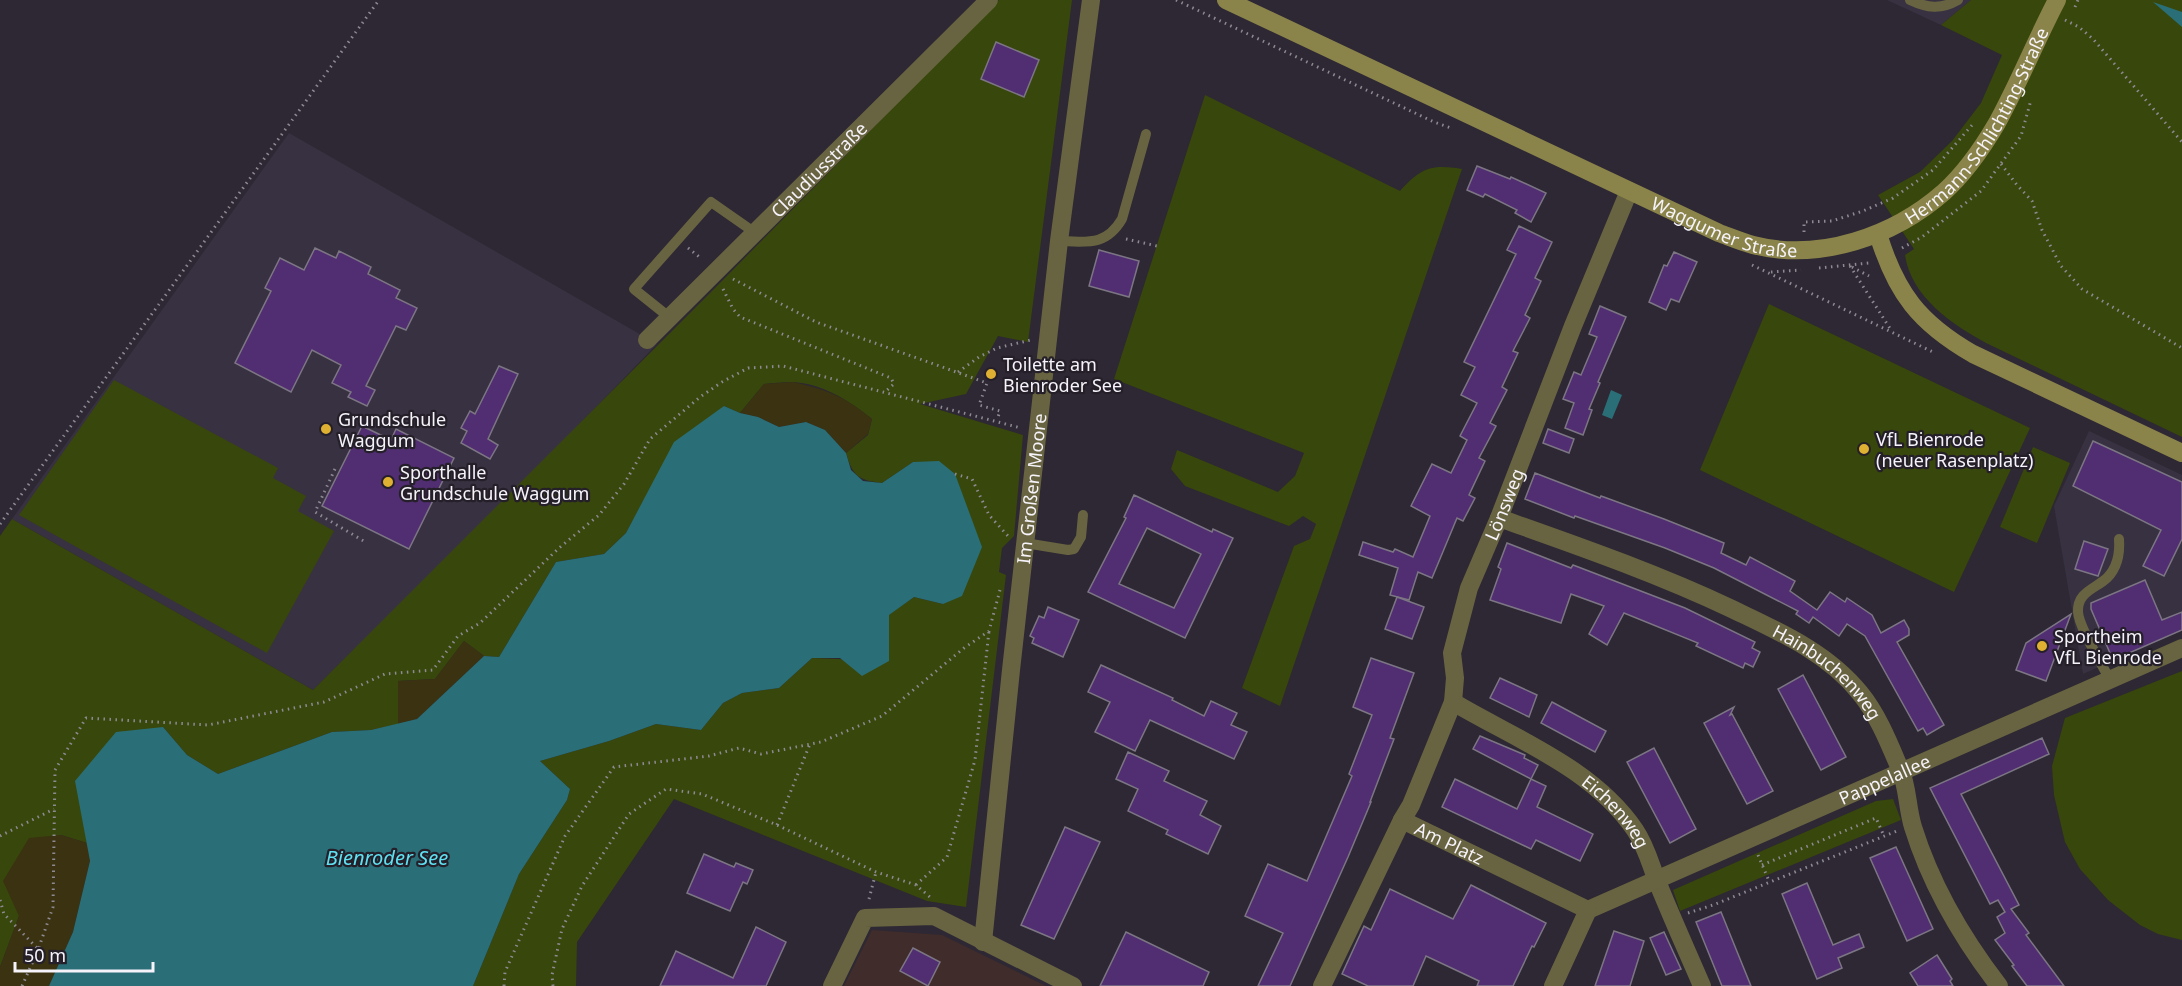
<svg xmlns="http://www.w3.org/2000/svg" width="2182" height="986" viewBox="0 0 2182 986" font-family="'Noto Sans',sans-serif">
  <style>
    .built { fill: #383141 }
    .industrial { fill: #402c2b }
    .green { fill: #38470b }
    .sand { fill: #3a3211 }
    .water { fill: #2a6f78 }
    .building { fill: #512d71; stroke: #7c7684; stroke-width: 1.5; fill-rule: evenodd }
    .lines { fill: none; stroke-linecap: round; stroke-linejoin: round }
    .path { stroke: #8e8a93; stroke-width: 3; stroke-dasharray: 1.5 4.5; stroke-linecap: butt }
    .lane { stroke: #686441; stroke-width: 10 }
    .street { stroke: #686441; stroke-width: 18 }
    .secondary { stroke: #8b844a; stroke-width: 18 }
    .poi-dot { fill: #dfb133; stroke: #241f29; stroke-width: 2 }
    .labels { text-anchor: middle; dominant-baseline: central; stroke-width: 4.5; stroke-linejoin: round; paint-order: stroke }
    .street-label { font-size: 18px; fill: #f6f3fa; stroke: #241f29 }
    .poi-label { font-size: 18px; fill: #f6f3fa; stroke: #241f29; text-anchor: start }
    .water-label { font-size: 20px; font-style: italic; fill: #5ee2f2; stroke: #241f29 }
  </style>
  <rect width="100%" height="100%" fill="#2d2833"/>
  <g class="built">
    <polygon points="1887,0 1971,0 1941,25"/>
    <polygon points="289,133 657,344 494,513 313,690 12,519"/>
    <polygon points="2089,431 2182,475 2182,630 2083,674 2054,506"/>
  </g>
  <polygon class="industrial" points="872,930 942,935 1046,986 844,986"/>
  <g class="green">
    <path d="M999 0H1072L1028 342 998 336 966 394 920 404 1023 435 1014 536 1002 548 999 572 1006 575 966 907 927 901 674 799 577 942 576 986H473L519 874 567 800 570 789 540 761 609 741 656 724 701 730 723 703 742 693 779 688 812 658 889 661 888 615 914 597 943 604 913 462 882 483C859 480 853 477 846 453L868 435 872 419C850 401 822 383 792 382 783 382 773 383 764 384L740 413 724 406 645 498 626 533 604 554 556 562 499 657 484 656 464 641 435 679 398 681V724L371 730 332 732 218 774 187 755 163 727 76 781 87 843 61 835 19 916 0 967V536L12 519 313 690 714 289Z"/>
    <path d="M1971 0H2182V437L1986 343C1952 324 1911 297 1905 255L1914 249 1878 195 1920 172 1952 141 1981 103 2002 55 1941 25Z"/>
    <path d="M1205 95 1400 191C1421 168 1431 164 1462 169L1280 706 1242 688 1294 546 1310 539 1316 524 1303 516 1289 526 1185 486 1171 469 1177 450 1278 492 1295 476 1304 453 1114 379Z"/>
    <polygon points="1769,304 2030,428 1954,592 1700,470"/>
    <polygon points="114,380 278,468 273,478 306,496 298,511 334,531 267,653 19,515"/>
    <polygon points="2033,447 2070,463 2037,543 2000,527"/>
    <polygon points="2182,671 2182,940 2158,934 2140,925 2108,900 2080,869 2065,842 2054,795 2052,766 2065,718"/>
    <polygon points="1893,799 1901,820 1680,911 1673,890 1876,801"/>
  </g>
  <g class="sand">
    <path d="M793 382C828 390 844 396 872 419L868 434 846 453 825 430 806 422 779 427 758 417 740 413 764 384Z"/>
    <polygon points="464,641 484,656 417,719 398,724 398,681 435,679"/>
    <polygon points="61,835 87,843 90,861 73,932 49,986 0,986 0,967 19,916 3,881 29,838"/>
  </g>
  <g class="water">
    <polygon points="2153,2 2182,12 2182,27"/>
    <polygon points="1611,390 1622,395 1612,419 1602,415"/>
    <polygon points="724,406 740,413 758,417 779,427 806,422 825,430 846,453 851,470 863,481 882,483 913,462 939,461 955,474 982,547 962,596 943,604 914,597 889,615 889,661 862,676 840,658 812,658 779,688 742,693 723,703 701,730 656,724 609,741 540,761 570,789 567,800 519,874 473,986 49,986 73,932 90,861 75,781 116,732 163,727 187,755 218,774 332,732 371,730 417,719 484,656 499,657 556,562 604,554 626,533 674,442"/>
  </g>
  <g class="building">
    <polygon points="996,42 1039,60 1024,97 981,79"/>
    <polygon points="1477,166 1510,179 1511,177 1546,193 1531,222 1515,213 1517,210 1485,194 1483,197 1467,190"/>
    <polygon points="1519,226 1552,242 1535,278 1541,281 1525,315 1530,318 1513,351 1518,353 1502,387 1507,390 1490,423 1496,426 1479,458 1485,461 1469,495 1475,498 1463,521 1457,518 1432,578 1418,572 1409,600 1390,595 1398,568 1359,555 1363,542 1393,552 1395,549 1413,557 1430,516 1411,506 1432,464 1451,473 1467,440 1460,436 1477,403 1461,395 1475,367 1464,362 1516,254 1507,250"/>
    <polygon points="315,248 336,258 339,251 371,267 368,274 400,290 396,298 417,308 406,330 396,326 366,386 375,390 367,406 348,397 351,392 332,383 341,365 312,350 291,392 235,363 271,291 265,288 280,258 304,270"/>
    <polygon points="1099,250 1139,261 1129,297 1089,286"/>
    <polygon points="1674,252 1697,262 1679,302 1671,299 1666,310 1649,302 1664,265 1667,266"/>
    <polygon points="1600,306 1626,317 1598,382 1600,383 1589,409 1592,410 1583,435 1565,428 1574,403 1563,399 1574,372 1581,375 1597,337 1589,334"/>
    <polygon points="499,366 518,374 488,439 498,445 490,459 461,443 467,431 461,428 470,411 475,414"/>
    <polygon points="362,426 391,440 396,429 454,458 409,549 322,506"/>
    <polygon points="1548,429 1574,439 1569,453 1543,443"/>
    <polygon points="2093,441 2182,482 2182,539 2164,576 2143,566 2161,530 2073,486"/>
    <polygon points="1535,473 1600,498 1601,496 1664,519 1724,543 1721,553 1746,565 1750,557 1795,581 1790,591 1817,610 1830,592 1845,602 1847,598 1872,615 1881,633 1904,620 1909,629 1909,635 1897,642 1944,725 1927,735 1923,728 1918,731 1865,636 1847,624 1839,636 1813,617 1809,623 1796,614 1798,611 1714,568 1665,548 1575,516 1574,518 1525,499"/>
    <path d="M1134 495 1212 532 1213 529 1233 538 1185 638 1088 592 1126 518 1124 517ZM1147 528 1201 554 1174 608 1119 584Z"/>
    <polygon points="2084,541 2108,549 2098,576 2075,569"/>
    <polygon points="1507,543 1571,568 1573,565 1685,608 1755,642 1752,648 1760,652 1753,667 1745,663 1743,668 1696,646 1698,643 1624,613 1607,645 1589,634 1604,606 1571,594 1561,623 1490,600 1501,569 1498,567"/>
    <polygon points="2145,580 2162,620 2182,612 2182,630 2113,660 2091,609 2091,603"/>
    <polygon points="1397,597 1424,607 1412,639 1385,629"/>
    <polygon points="1048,607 1079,620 1063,657 1032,643 1034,638 1030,636 1039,616 1044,618"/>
    <polygon points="2071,614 2046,681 2016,670 2026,643"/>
    <polygon points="1371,658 1414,673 1390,738 1394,739 1370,802 1371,802 1348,857 1290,986 1258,986 1283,933 1245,916 1268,864 1307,881 1352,776 1349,774 1372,715 1353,707"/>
    <polygon points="1101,665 1173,698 1172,700 1204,716 1211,701 1237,713 1231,725 1247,732 1234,759 1150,720 1135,751 1095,732 1110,702 1088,692"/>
    <polygon points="1803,675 1846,757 1821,770 1778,689"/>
    <polygon points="1500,678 1537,695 1529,717 1490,698"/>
    <polygon points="1552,702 1606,731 1595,752 1541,723"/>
    <polygon points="1734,707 1730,715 1732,714 1773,791 1747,804 1704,723"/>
    <polygon points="1480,736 1525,755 1524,758 1538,765 1531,779 1473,749"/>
    <polygon points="2042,738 2049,754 1961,794 2019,905 2011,909 2029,933 2026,935 2064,986 2027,986 2012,966 2014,965 1995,940 2005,933 1997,917 2005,912 1998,900 1990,904 1930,788"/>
    <polygon points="1654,748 1696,829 1670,843 1627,762"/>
    <polygon points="1128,752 1169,771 1164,781 1207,801 1200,815 1221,826 1208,854 1166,834 1168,830 1128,811 1138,789 1116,779"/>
    <polygon points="1455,779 1517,809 1531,779 1546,786 1537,807 1593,834 1580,861 1536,840 1531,849 1442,807"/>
    <polygon points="1065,827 1100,842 1054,939 1021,925"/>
    <polygon points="1896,847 1933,929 1907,941 1870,858"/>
    <polygon points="704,854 734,867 736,863 753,870 747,884 743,882 730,911 687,893"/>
    <polygon points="1807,883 1833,945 1859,934 1864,947 1838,958 1842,968 1817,979 1782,894"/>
    <polygon points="1471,885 1546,923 1534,947 1532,946 1513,986 1477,986 1479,981 1426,956 1413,986 1368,986 1342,974 1364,926 1371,930 1390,889 1453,919"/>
    <polygon points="1721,912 1738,954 1751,986 1722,986 1696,922"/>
    <polygon points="756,927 786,942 766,986 660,986 676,951 733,978"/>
    <polygon points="1614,931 1644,941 1630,986 1595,986"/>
    <polygon points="1126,932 1209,972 1203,986 1100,986"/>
    <polygon points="1664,932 1681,969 1666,975 1650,938"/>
    <polygon points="913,948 940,962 928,986 900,971"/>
    <polygon points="1937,955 1952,979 1950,981 1953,986 1918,986 1910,973"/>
  </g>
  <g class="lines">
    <g class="path">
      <polyline points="1176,0 1434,122 1451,128"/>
      <polyline points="2075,7 2078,0"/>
      <polyline points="2065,20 2079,27 2093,39 2182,142"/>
      <polyline points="2001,164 2017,185 2032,201 2042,230 2061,266 2082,289 2182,348"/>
      <polyline points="1804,232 1804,222 1832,221 1863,211 1893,198 1933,170 1973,124"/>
      <polyline points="1126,239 1157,246"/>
      <polyline points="688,248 702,259"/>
      <polyline points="1902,248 1922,237 1981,191 2021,136 2031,100"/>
      <polyline points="1752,265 1935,353"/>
      <polyline points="1850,266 1891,330"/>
      <polyline points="1852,267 1869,276"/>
      <polyline points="1819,268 1869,263"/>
      <polyline points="1771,272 1801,270"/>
      <polyline points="733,279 816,322 987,383 979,405 1000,411 997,420"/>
      <polyline points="723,289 733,309 740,317 891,378 894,384 885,392"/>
      <polyline points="958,372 979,357 997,348 1031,340"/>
      <polyline points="335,469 315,512 367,543"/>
      <polyline points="955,474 972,479 989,515 1008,536"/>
      <polyline points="0,524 379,0"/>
      <polyline points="777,825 810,744"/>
      <polyline points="0,836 54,809"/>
      <polyline points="1758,855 1769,881"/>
      <polyline points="1762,865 1876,818 1884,836"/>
      <polyline points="916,885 947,857 975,760 989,631"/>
      <polyline points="869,899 876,872"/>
      <polyline points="0,900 4,914 38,949"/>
      <polyline points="1688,913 1713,905 1897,831"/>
      <polyline points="22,986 38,950 53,907 55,770 86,718 208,725 324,702 385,674 433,670 458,636 480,623 559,548 599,515 624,484 650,439 700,397 722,382 748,368 783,366 1021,428"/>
      <polyline points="504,986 505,972 565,836 614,767 709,756 739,748 761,754 821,742 882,716 964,648 989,631 1000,590"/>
      <polyline points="553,986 552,975 562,929 582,886 629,814 666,789 702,794 777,825 876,872 916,885 931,898"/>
    </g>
    <g class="lane">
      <path d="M1910 0C1927 8 1941 10 1958 0"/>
      <path d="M1059 241C1088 242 1106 246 1122 219L1146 134"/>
      <polyline points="669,317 634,289 711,202 754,232"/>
      <polyline points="1025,543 1068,550 1074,549 1081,537 1083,515"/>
      <path d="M2110 680C2102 664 2079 628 2078 612 2077 592 2095 589 2107 578 2118 567 2120 553 2119 539"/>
    </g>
    <g class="street">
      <path id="s1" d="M647 340 989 0"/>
      <path id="s2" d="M1499 518C1578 546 1656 573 1732 609 1778 631 1827 652 1860 693 1878 715 1889 743 1900 769 1908 787 1907 808 1913 827 1931 885 1962 938 1999 986"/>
      <path id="s3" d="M1453 702C1515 739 1593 768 1635 830 1646 846 1650 863 1657 881 1671 916 1687 951 1702 986"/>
      <path id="s4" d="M1402 820 1411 805 1453 702 1455 678 1452 653 1469 588 1499 518 1573 326 1629 191"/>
      <path id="s5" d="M1588 910 2182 648"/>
      <path id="s6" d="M983 942 1011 670 1059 241 1091 0"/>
      <polyline points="832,986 865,918 934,916 1073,986"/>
      <path id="s7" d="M1322 986 1402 820 1588 910"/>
      <polyline points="1553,986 1588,910"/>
    </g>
    <g class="secondary">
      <path id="s8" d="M1226 0 1719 233C1730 237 1742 242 1753 245 1820 262 1894 236 1944 192 1965 173 1983 147 1997 123 2019 83 2036 40 2057 0"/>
      <path d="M1878 234C1896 293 1919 323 1973 354L2182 453"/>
    </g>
  </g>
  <g class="poi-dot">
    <circle cx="991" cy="374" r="6"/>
    <circle cx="326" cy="429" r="6"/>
    <circle cx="1864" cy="449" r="6"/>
    <circle cx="388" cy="482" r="6"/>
    <circle cx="2042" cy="646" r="6"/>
  </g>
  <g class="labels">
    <g class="street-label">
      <text stroke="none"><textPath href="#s8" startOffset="860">Hermann-Schlichting-Straße</textPath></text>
      <text stroke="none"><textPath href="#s1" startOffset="242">Claudiusstraße</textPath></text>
      <text stroke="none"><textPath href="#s8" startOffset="549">Waggumer Straße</textPath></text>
      <text stroke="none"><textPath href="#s6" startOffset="456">Im Großen Moore</textPath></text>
      <text stroke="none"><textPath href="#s4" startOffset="336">Lönsweg</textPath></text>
      <text stroke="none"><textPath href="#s2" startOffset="366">Hainbuchenweg</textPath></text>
      <text stroke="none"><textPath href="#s5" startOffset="324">Pappelallee</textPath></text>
      <text stroke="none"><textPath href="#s3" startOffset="198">Eichenweg</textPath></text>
      <text stroke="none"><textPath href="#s7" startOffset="237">Am Platz</textPath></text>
    </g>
    <g class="poi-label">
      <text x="1003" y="364">Toilette am<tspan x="1003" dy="21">Bienroder See</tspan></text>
      <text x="338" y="419">Grundschule<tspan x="338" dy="21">Waggum</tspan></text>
      <text x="1876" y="439">VfL Bienrode<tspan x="1876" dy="21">(neuer Rasenplatz)</tspan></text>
      <text x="400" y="472">Sporthalle<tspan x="400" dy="21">Grundschule Waggum</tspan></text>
      <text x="2054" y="636">Sportheim<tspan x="2054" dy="21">VfL Bienrode</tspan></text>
    </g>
    <g class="water-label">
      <text x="387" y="857">Bienroder See</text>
    </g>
  </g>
  <path d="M15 962v9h138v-9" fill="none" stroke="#f6f3fa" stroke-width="3"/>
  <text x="24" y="962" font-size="18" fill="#f6f3fa" stroke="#241f29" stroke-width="4.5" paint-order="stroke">50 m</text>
</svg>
